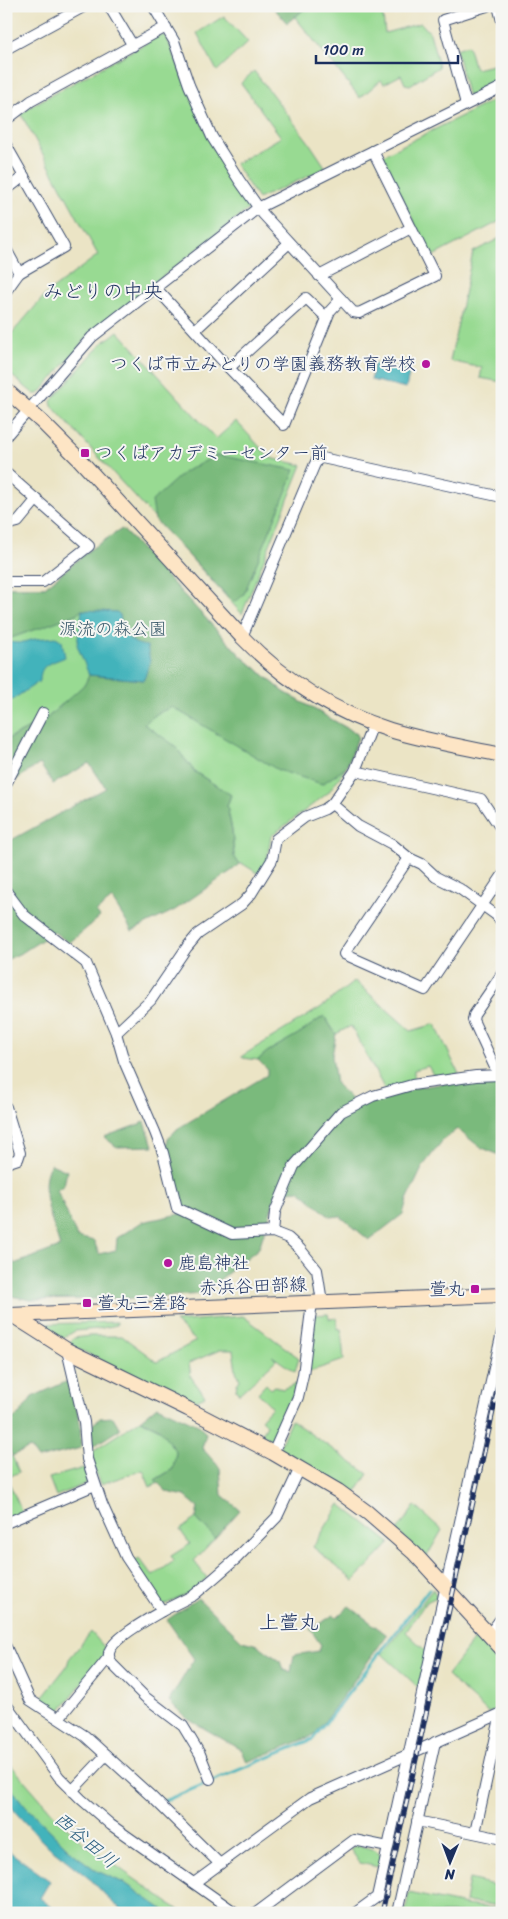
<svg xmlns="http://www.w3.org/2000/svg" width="508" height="1919" viewBox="0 0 508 1919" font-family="Sriracha,'Klee One',sans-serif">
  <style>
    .green { fill: #98da92; stroke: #5a8478 }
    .forest { fill: #7aba7c; stroke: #4a746d }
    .water { fill: #43b3bb; stroke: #2f718c }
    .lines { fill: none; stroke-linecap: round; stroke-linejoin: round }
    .stream { stroke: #43b3bb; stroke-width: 3 }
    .street-casing { stroke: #3a4a6d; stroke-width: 12 }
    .secondary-casing { stroke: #3a4a6d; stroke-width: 16 }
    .street { stroke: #fff; stroke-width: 10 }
    .secondary { stroke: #fde5c5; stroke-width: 14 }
    .rail-casing { stroke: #1b2f5e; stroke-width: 5 }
    .rail { stroke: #f6f6f2; stroke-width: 3; stroke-dasharray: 9; stroke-linecap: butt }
    .poi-dot { fill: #b5179e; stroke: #f6f6f2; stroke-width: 2 }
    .labels { text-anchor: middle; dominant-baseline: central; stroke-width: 4; stroke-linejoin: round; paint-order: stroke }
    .poi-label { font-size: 18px; fill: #1b2f5e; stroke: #f6f6f2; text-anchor: start }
    .park-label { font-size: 18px; fill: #3a5a6b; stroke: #f6f6f2 }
    .street-label { font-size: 18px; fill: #1b2f5e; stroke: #f6f6f2 }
    .water-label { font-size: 19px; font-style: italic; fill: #295d7f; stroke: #f6f6f2 }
    .quarter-label { font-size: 20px; fill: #1b2f5e; stroke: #f6f6f2 }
  </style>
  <rect width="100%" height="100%" fill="#f6f6f2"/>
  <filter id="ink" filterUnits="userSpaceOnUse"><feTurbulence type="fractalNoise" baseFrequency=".02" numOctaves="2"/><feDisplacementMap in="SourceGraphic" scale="10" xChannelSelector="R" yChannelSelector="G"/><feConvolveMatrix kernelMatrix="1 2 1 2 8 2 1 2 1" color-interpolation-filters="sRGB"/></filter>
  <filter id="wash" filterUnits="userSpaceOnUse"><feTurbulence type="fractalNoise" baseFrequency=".0096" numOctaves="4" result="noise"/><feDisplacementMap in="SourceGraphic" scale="20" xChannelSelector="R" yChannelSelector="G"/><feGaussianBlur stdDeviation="1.12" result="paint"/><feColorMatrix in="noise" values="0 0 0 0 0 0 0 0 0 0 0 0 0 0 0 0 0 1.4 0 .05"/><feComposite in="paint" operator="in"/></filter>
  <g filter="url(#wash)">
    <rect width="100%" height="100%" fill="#ebe4c5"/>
    <g class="green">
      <polygon points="308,6 389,6 382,9 385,33 421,23 430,33 439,67 410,85 405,84 401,75 384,84 381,80 360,98 295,17"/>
      <polygon points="224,16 248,42 217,71 197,33"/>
      <polygon points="161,35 166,36 212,146 250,204 250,208 92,332 39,394 34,394 6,371 6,340 47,293 98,255 21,114 33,105"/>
      <polygon points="468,45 475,69 502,63 502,81 471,97 467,94 456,49"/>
      <polygon points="254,71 308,141 326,168 258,199 235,164 281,137 241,83"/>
      <polygon points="502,96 502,220 431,257 383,159 383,155"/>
      <polygon points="502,237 502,382 480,378 482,368 450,361 473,252"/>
      <polygon points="118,331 216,439 236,421 270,458 302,465 242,614 52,406 51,401 101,344"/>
      <polygon points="122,529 241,656 284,692 357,734 358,737 346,768 328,793 271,836 267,859 259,874 243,864 239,864 234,856 232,830 227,806 231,795 195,772 174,745 62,704 45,720 6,740 6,587 45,587 91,549"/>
      <polygon points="355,981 411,1031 435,1024 459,1074 435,1078 428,1066 414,1070 414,1082 385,1090 351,1026 336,1034 324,1016 300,1033 267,1052 258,1060 243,1058 242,1056 320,1008"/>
      <polygon points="328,1314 329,1319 337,1318 338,1329 341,1329 344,1360 308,1372 314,1315"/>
      <polygon points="243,1316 299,1358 295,1372 272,1356 276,1360 239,1394 236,1390 237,1384 240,1380 236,1371 233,1350 220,1350 189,1363 191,1377 205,1396 190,1403 68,1344 74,1338 89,1336 122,1336 157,1362 196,1341 175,1322"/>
      <polygon points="117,1322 117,1325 97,1329 75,1331 61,1339 45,1329 44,1324"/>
      <polygon points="266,1384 271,1389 275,1386 282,1389 296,1384 290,1405 275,1441 261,1435 267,1425 261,1419 272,1407 258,1393"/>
      <path d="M140 1420C163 1429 164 1431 176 1452L173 1469 155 1480 159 1483 150 1487 143 1470 101 1484 94 1468 91 1452Z"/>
      <polygon points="291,1420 368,1474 354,1495 280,1451 279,1448"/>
      <polygon points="12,1456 19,1472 7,1478 22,1512 6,1519 6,1459"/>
      <polygon points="84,1468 88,1480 85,1484 56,1496 49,1478"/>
      <polygon points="340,1504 390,1543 354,1581 313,1547"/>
      <polygon points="415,1506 442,1530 426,1558 397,1531"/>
      <polygon points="196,1518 215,1538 194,1561 207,1578 190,1593 164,1605 160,1603 133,1562 139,1558 153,1576 174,1561 171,1556 190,1544 180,1530"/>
      <polygon points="433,1589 437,1597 426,1602 406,1632 427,1652 419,1688 382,1654"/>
      <polygon points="91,1632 106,1649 103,1657 59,1712 56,1713 39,1701 67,1666 69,1659"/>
      <polygon points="476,1637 502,1662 502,1706 488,1713 447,1675"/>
      <polygon points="10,1764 56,1817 85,1844 183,1913 168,1913 126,1884 97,1871 74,1854 25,1806 6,1782 6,1767"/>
      <polygon points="357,1845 376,1850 381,1856 378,1867 360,1863 350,1849"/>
      <polygon points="469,1879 502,1887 502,1906 465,1902"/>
      <polygon points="409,1893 465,1905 502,1909 502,1913 405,1913"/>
    </g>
    <g class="forest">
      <polygon points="272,6 308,6 287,23"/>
      <polygon points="217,455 295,470 244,594 237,601 232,601 155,520 152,501 184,472"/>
      <polygon points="122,529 241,656 284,692 357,734 358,737 346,768 322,784 278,770 172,707 158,713 144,724 174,745 195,772 231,795 227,806 232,830 234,856 239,864 234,869 175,910 132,931 112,899 96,912 100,917 69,943 54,932 23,952 6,960 6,843 106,788 89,763 53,784 40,764 9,784 6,796 6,740 45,720 85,684 89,675 143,680 137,645 123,631 120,615 82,610 77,614 6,640 6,587 45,587 91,549"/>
      <path d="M324 1016 336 1034 332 1056 336 1084 349 1097 355 1108 401 1090 473 1079H502V1156L480 1147 457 1129 443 1140 423 1166 407 1200 403 1214 369 1240 340 1216 330 1217 299 1190 277 1192 259 1248 202 1294 143 1298 31 1300 6 1295V1240L14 1264 60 1247C54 1225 36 1184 51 1164L67 1171 64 1185 57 1190 77 1237 94 1241 99 1254 116 1250 117 1238 142 1222 180 1214 166 1149 168 1139 177 1129 267 1075V1069L258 1060 267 1052 300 1033Z"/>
      <polygon points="145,1122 153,1146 117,1147 104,1137"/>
      <polygon points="70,1380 80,1423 81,1448 38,1459 30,1448 12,1456 6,1441 6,1423 20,1414 32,1397"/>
      <polygon points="157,1406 200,1426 206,1434 202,1448 220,1468 222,1495 240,1510 215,1538 196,1518 198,1507 185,1496 167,1492 155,1480 173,1469 176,1452 159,1428 140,1420"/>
      <polygon points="113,1417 120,1429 92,1447 90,1427 100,1418"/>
      <polygon points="198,1598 242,1641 258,1645 280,1661 283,1670 291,1672 294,1655 319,1651 321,1645 310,1629 334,1615 337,1617 349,1606 387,1635 316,1733 310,1737 247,1762 242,1750 186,1718 169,1701 194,1659 167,1620"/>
    </g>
    <g class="water">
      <polygon points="374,363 410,370 406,388 371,380"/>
      <path d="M82 610 117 612 120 615C122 633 128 644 147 646L150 661 144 680 89 675 77 645Z"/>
      <path d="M56 637 62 641 65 657C50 664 40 663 40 681L6 704V642L19 643 35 639Z"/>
      <polygon points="6,1782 25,1806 74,1854 97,1871 126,1884 168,1913 128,1913 114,1904 91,1880 43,1842 17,1814 6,1800"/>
      <polygon points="6,1849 50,1881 40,1898 59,1913 6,1913"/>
    </g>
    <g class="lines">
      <polyline class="stream" points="164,1801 313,1739 429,1589"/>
    </g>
  </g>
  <g filter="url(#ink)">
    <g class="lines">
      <defs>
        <g id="street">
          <polyline points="109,6 133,46"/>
          <polyline points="153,6 174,41 189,85 212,137 239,180 263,214 353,312 359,313 435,276 373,151"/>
          <polyline points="498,6 502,21"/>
          <polyline points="6,49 85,6"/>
          <polyline points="466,104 443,20 487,6"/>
          <polyline points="6,120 31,101 166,27"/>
          <polyline points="6,145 64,247 19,273 6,291"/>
          <polyline points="6,190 24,176"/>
          <polyline points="6,249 19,273"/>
          <polyline points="319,276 411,228"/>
          <polyline points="155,287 229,368 284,425 330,311 341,299"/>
          <polyline points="195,330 289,243"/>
          <polyline points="229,368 306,298 327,318"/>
          <polyline points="6,436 92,337 258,208 502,87"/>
          <polyline points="6,473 89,546 43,582 6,582"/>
          <polyline points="6,525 18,522 37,499"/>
          <polyline points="242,637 314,466 317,460 322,458 502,497"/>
          <polyline points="355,771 481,799 502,830"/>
          <polyline points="6,784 43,713"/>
          <polyline points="332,804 358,826 392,844 409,858 422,864 436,877 460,889 496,915 502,922"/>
          <polyline points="409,858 344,954 425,990 502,876"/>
          <polyline points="6,891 24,915 86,963 116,1033 124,1061 155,1132 163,1153 177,1208 232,1234 273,1232 288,1238 300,1249 317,1270 322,1302"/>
          <polyline points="116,1033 151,1000 187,947 198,934 242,904 251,894 272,860 276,839 305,817 325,809 332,804 355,771 373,724"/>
          <polyline points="498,1074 473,1020 474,1015 502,974"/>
          <polyline points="6,1107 20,1153 18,1159 6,1163"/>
          <polyline points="273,1232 275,1212 294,1166 341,1112 373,1096 412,1085 476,1076 502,1075"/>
          <polyline points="67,1350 84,1422 87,1459 102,1504 126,1557 162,1611 194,1595 213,1579 236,1559 277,1517 300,1468"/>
          <polyline points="273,1453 298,1397 303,1375 312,1302"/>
          <polyline points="6,1523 95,1485"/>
          <path d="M162 1611C150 1618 111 1639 109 1653 108 1657 111 1661 112 1664L145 1697 183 1726 200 1754 210 1779"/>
          <polyline points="488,1636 502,1617"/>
          <polyline points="6,1647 30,1700 85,1736 152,1797 220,1864"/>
          <polyline points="6,1704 59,1777 81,1799 111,1825 236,1913"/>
          <polyline points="59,1718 109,1657"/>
          <polyline points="72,1791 106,1755"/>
          <polyline points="417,1821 502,1839"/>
          <polyline points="475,1833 501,1713"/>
          <polyline points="194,1883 310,1798 502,1713"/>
          <polyline points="256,1913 354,1840 388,1847"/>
          <polyline points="355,1913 377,1897 502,1332"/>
          <polyline points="397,1913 435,1742"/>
        </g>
        <g id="secondary">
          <path d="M6 390 42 422 79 459 242 637C283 679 333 712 390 730 426 741 464 747 502 755"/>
          <polyline points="10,1315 502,1295"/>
          <polyline points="12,1315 67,1350 188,1409 273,1453 338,1491 368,1513 414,1553 502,1649"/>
        </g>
      </defs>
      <use href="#street" class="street-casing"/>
      <use href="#secondary" class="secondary-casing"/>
      <use href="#street" class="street"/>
      <use href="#secondary" class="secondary"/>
      <defs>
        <polyline id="rail" points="382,1913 502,1371"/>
      </defs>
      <use href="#rail" class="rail-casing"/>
      <use href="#rail" class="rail"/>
    </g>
  </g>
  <g class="poi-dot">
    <circle cx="426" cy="364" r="5"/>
    <rect x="80" y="448" width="10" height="10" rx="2.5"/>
    <circle cx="168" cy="1263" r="5"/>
    <rect x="470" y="1284" width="10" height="10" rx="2.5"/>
    <rect x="82" y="1298" width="10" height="10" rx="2.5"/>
  </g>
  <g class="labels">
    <g class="poi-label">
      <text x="416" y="364" text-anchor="end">つくば市立みどりの学園義務教育学校</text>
      <text x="95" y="453">つくばアカデミーセンター前</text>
      <text x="178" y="1263">鹿島神社</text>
      <text x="465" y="1289" text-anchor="end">萱丸</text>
      <text x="97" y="1303">萱丸三差路</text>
    </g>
    <g class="park-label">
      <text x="113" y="629">源流の森公園</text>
    </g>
    <g class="street-label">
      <text transform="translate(253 1286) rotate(-2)">赤浜谷田部線</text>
    </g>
    <g class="water-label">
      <text transform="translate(86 1840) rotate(40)">西谷田川</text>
    </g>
    <g class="quarter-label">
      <text x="103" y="291">みどりの中央</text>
      <text x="289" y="1622">上萱丸</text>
    </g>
  </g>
  <rect width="508" height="1919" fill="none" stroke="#f6f6f2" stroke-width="25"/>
  <g transform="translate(450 1862) rotate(181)" stroke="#f6f6f2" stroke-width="4" paint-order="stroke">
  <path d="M0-4L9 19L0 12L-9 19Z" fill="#1b2f5e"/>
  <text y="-8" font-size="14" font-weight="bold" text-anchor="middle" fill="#1b2f5e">N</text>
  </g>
  <path d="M316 55v8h142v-8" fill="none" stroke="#1b2f5e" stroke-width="2.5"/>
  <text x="323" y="55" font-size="15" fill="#1b2f5e" stroke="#f6f6f2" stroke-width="4" paint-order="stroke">100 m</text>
</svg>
